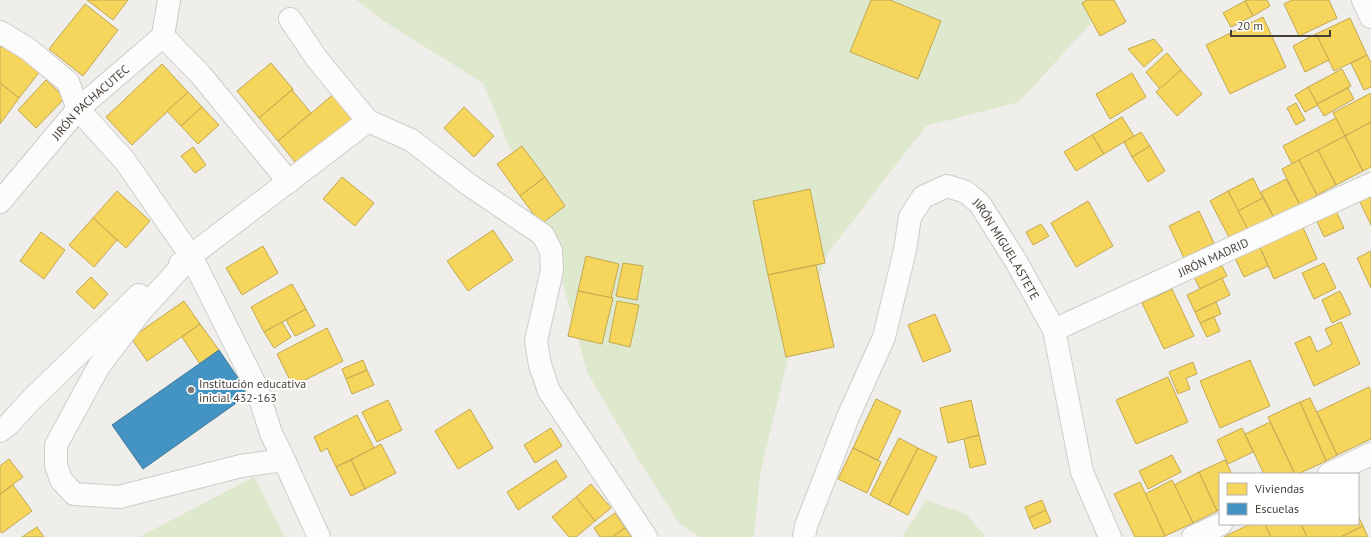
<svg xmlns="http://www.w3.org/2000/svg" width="1371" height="537" viewBox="0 0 1371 537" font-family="'PT Sans',sans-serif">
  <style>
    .green { fill: #dee8cc }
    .homes { fill: #f6d55c; stroke: #c1a851 }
    .schools { fill: #4393c3; stroke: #447a99 }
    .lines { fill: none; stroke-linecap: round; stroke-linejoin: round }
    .street-casing { stroke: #ceccc8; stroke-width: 24 }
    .street { stroke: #fdfcfc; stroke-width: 22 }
    .poi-dot { fill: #817c76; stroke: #fff; stroke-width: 1.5 }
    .labels { text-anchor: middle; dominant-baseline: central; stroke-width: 4; stroke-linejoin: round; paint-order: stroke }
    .street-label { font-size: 12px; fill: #453f37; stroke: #fff }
    .poi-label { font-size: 12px; fill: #453f37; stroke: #fff; text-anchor: start }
  </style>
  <rect width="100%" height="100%" fill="#f0eeea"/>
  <g class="green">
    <polygon points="356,0 1112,0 1019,102 926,126 828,253 791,346 760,474 754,537 700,537 679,523 638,459 587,372 558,266 483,83 382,20"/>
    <polygon points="254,477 285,537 139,537"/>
    <polygon points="926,500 966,514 986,537 902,537"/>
  </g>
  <g class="homes">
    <polygon points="87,0 128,0 113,20"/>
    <polygon points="871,0 890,0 941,21 918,79 850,52"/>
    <polygon points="1087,0 1114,0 1126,22 1100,36 1082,3"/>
    <polygon points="1247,0 1267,0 1270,6 1253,16 1245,1"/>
    <polygon points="1292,0 1329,0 1337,18 1299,36 1284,4"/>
    <polygon points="1245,1 1253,16 1231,27 1223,13"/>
    <polygon points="85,4 118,30 83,76 49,49"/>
    <polygon points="1263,17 1286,67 1230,94 1206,45"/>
    <polygon points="1350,18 1367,55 1334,71 1316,34"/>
    <polygon points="1316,34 1329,60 1305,72 1293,46"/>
    <polygon points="1154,39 1163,50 1144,67 1128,49"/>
    <polygon points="4,43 41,70 19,98 0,83 0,48"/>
    <polygon points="1167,53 1181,70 1160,89 1146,72"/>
    <polygon points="1367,55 1371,63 1371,87 1364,90 1351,63"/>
    <polygon points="271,63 293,89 259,118 237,91"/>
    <polygon points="162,64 188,92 132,145 106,117"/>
    <polygon points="1342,69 1351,86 1317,104 1308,87"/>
    <polygon points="1181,70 1202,94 1177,116 1156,92"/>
    <polygon points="1132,73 1146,97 1110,119 1096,94"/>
    <polygon points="46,80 65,98 36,128 18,110"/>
    <polygon points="0,83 19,98 0,124"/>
    <polygon points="1308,87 1318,105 1305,112 1295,95"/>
    <polygon points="1348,88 1354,99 1324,116 1317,104"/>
    <polygon points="292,90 311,113 278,141 259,118"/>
    <polygon points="188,92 202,107 181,126 167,111"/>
    <polygon points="335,93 357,120 300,168 278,141"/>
    <polygon points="1371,93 1371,122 1345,136 1333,113"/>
    <polygon points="1296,103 1305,120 1296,125 1287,108"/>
    <polygon points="202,107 219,125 198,144 181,126"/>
    <polygon points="464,107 494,136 474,157 444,128"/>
    <polygon points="1122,117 1134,136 1104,154 1092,135"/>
    <polygon points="1336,118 1345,136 1292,164 1283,146"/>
    <polygon points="1371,122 1371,167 1363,171 1345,136"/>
    <polygon points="1141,132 1150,146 1132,157 1124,142"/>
    <polygon points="1092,135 1104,154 1076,171 1064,152"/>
    <polygon points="1345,136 1363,171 1336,185 1318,150"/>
    <polygon points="522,146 545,177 520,196 497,164"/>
    <polygon points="1150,146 1165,171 1148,182 1132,157"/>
    <polygon points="193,147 206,165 195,173 181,156"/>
    <polygon points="1318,150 1336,185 1317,195 1299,160"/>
    <polygon points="1299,160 1317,195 1300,205 1282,169"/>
    <polygon points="342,177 374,203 355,226 323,199"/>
    <polygon points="545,177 565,206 541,224 520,196"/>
    <polygon points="1253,178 1263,198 1238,211 1228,191"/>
    <polygon points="1286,179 1300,205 1274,218 1261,192"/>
    <polygon points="810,189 825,263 768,275 753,201"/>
    <polygon points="117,191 150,221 126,248 93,218"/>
    <polygon points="1228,191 1249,231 1231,241 1210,201"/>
    <polygon points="1371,194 1371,225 1359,200"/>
    <polygon points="1263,198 1274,218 1249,231 1238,211"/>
    <polygon points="1088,201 1113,246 1076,267 1051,223"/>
    <polygon points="1199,211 1214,243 1184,258 1169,226"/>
    <polygon points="1336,211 1344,228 1324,237 1316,219"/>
    <polygon points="93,218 117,240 94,267 69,245"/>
    <polygon points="1041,224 1049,236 1033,245 1026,232"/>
    <polygon points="1302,225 1317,259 1274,279 1259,245"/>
    <polygon points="493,230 513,260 468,291 447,261"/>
    <polygon points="41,232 65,250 44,279 20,261"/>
    <polygon points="1259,245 1268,266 1244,277 1234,256"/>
    <polygon points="263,246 278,273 242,295 226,268"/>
    <polygon points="1371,251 1371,288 1357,258"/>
    <polygon points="586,256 619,264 611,298 578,291"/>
    <polygon points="623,263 643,266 637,300 616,296"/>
    <polygon points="1324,263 1336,288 1314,299 1302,273"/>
    <polygon points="1221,264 1227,276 1200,289 1194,277"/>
    <polygon points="816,265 834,347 786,357 768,275"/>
    <polygon points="91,277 108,294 94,309 76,292"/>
    <polygon points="1222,278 1230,295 1195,312 1187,295"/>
    <polygon points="292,284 306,309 264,332 251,307"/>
    <polygon points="1172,289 1194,336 1164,349 1142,303"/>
    <polygon points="578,291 613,298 602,344 568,336"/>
    <polygon points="1340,291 1351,314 1332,323 1322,300"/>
    <polygon points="184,301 200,324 147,361 131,338"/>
    <polygon points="617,301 639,305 630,347 609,342"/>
    <polygon points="1216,302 1221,314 1200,323 1195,312"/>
    <polygon points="306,309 315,326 295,336 286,320"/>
    <polygon points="935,314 951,351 923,362 908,325"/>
    <polygon points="1214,317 1220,331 1207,337 1200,323"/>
    <polygon points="282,322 291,337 274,348 264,332"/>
    <polygon points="1341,322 1360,364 1314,386 1295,343 1310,336 1317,352 1332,344 1325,329"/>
    <polygon points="200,324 219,350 200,364 182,337"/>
    <polygon points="327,328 343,361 293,386 277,354"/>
    <polygon points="363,360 367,370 346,379 342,369"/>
    <polygon points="1250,360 1270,406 1220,428 1200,381"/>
    <polygon points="1193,362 1197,374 1186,378 1190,389 1178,394 1169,372"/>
    <polygon points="367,370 374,385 352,394 346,379"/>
    <polygon points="1168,377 1188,422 1136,444 1116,400"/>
    <polygon points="1369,387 1371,391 1371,439 1337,455 1317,412"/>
    <polygon points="1310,398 1337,455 1326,461 1300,402"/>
    <polygon points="876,399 901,411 878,460 853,448"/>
    <polygon points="388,400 402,430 377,442 362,412"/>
    <polygon points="971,400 979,435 948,443 940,408"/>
    <polygon points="1300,402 1326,461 1298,474 1295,474 1268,417"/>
    <polygon points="470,409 493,448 458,469 435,431"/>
    <polygon points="357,415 374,448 336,467 327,448 321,452 314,437"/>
    <polygon points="1270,422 1295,474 1264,474 1245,434"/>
    <polygon points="551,428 562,446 535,463 524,445"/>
    <polygon points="1242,428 1253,452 1228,464 1217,440"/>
    <polygon points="979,435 986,464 970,468 964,439"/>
    <polygon points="899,438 918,448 889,505 870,495"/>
    <polygon points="381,444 396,473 365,489 351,460"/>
    <polygon points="853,448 881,462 867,493 838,479"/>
    <polygon points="918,448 937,457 908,515 889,505"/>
    <polygon points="1172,455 1181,472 1148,489 1139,471"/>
    <polygon points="9,459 23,477 0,494 0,466"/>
    <polygon points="351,460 365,489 351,496 336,467"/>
    <polygon points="556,460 567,477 518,510 507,492"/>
    <polygon points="1225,460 1232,474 1220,474 1220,510 1217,511 1199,472"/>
    <polygon points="1199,472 1217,511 1193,523 1174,485"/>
    <polygon points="1172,480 1193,523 1165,536 1145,494"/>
    <polygon points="1140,482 1165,536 1164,537 1135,537 1114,494"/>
    <polygon points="591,484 611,508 595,521 576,497"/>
    <polygon points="13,485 32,511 2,533 0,531 0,494"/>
    <polygon points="576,497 595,521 576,537 569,537 552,517"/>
    <polygon points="1042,500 1046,510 1029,518 1025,507"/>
    <polygon points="1046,510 1051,522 1034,529 1029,518"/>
    <polygon points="615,513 625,528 612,537 600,537 594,528"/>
    <polygon points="1358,516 1363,526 1341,537 1307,537 1301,524 1358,524"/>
    <polygon points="1250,524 1265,524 1271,537 1224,537"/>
    <polygon points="1265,524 1301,524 1307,537 1271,537"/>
    <polygon points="1363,526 1368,537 1341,537"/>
    <polygon points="37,527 44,537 22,537"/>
    <polygon points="625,528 632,537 612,537"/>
  </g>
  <polygon class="schools" points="219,350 249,394 143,469 112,425"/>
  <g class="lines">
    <defs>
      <g id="street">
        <polyline points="1363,0 1371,17"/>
        <polyline points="290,19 317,59 368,121 411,140 468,184 543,235 551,251 552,270 536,341 540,365 549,391 646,537"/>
        <polyline points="0,32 28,49 68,82 78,109 125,161 191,256 256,386 271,433 284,460"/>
        <polyline points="163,36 200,74 289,182"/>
        <path id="s1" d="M0 202 78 109 163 36 169 0"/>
        <polyline points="191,256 140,312 99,366 56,445 56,465 61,480 74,494 119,497 241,466 284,460 319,537"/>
        <polyline points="180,264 368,121"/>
        <path id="s2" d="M1054 330 1371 184"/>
        <polyline points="0,431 8,425 31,400 139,295"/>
        <polyline points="1329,474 1371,454"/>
        <path id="s3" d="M804 537 806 526 848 417 884 337 905 250 910 217 923 197 947 186 966 192 980 204 1017 263 1054 330 1082 472 1110 537"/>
        <polyline points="1193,537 1221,524"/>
      </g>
    </defs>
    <use href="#street" class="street-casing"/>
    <use href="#street" class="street"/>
  </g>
  <circle class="poi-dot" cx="191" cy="390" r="4"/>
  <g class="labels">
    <g class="street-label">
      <text stroke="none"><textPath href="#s1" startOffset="135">JIRÓN PACHACUTEC</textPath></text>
      <text stroke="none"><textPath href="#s3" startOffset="479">JIRÓN MIGUEL ASTETE</textPath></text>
      <text stroke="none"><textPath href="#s2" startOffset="175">JIRÓN MADRID</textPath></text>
    </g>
    <g class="poi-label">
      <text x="199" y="383">Institución educativa<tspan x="199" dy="14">inicial 432-163</tspan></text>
    </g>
  </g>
  <rect x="1219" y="473" width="140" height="52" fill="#ffffff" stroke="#b5b2af"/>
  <rect x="1227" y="483" width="20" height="12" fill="#f6d55c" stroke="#b5b2af"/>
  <text x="1255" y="493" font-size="12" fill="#453f37">Viviendas</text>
  <rect x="1227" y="503" width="20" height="12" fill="#4393c3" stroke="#b5b2af"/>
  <text x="1255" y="513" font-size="12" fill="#453f37">Escuelas</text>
  <path d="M1231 30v6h99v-6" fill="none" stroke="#453f37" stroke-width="2"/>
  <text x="1237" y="30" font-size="12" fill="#453f37" stroke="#ffffff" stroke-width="3" paint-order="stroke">20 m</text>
</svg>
